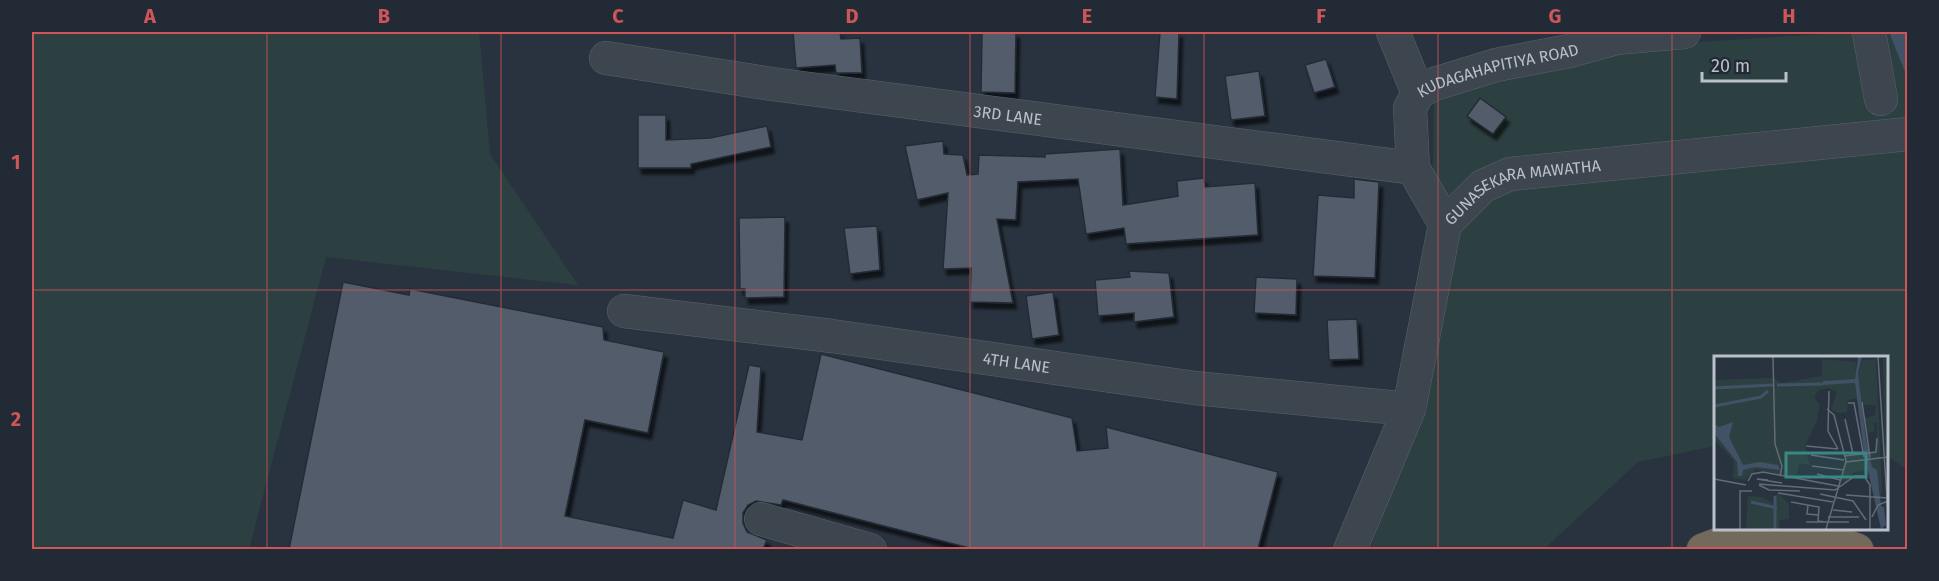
<svg xmlns="http://www.w3.org/2000/svg" width="1939" height="581" viewBox="0 0 1939 581" font-family="'Fira Sans',sans-serif">
  <style>
    .green { fill: #2c4041 }
    .water { fill: #415166 }
    .building { fill: #535c6a; stroke: #242c36; stroke-width: 1.5; filter: url(#shadow) }
    .lines { fill: none; stroke-linecap: round; stroke-linejoin: round }
    .minor-casing { stroke: #5b636d; stroke-width: 34 }
    .highway-casing { stroke: #48505a; stroke-width: 34 }
    .minor { stroke: #3d454f; stroke-width: 33 }
    .highway { stroke: #746a5b; stroke-width: 33 }
    .grid { fill: none; stroke: #ce5659; stroke-width: 1.5; stroke-opacity: 0.55 }
    .labels { text-anchor: middle; dominant-baseline: central; stroke-width: 6; stroke-linejoin: round; paint-order: stroke }
    .street-label { font-size: 16px; fill: #bac0ca; stroke: #222a35 }
    .inset-river { fill: none; stroke: #415166; stroke-width: 3 }
    .inset-road { fill: none; stroke: #636b77; stroke-width: 1.5 }
    .view { fill: #3a8885; fill-opacity: 0.15; stroke: #3a8885; stroke-width: 3 }
    .inset-edge { fill: none; stroke: #bac0ca; stroke-width: 3 }
    .neatline { fill: none; stroke: #ce5659; stroke-width: 2 }
    .grid-label { font-size: 20px; text-anchor: middle; font-weight: bold; fill: #ce5659 }
  </style>
  <defs>
    <filter id="shadow"><feDropShadow dx="3.5" dy="6" stdDeviation="1.5" flood-color="#0009"/></filter>
  </defs>
  <rect width="100%" height="100%" fill="#29333f"/>
  <g class="green">
    <polygon points="32,32 479,32 490,154 578,285 326,257 249,549 32,549"/>
    <polygon points="1854,32 1889,32 1908,77 1907,469 1887,456 1886,358 1716,358 1715,446 1638,462 1544,549 1370,550 1430,382 1434,98 1625,47"/>
  </g>
  <polygon class="water" points="1889,32 1907,32 1907,77"/>
  <g class="building">
    <polygon points="793,32 840,32 841,39 860,38 862,73 836,73 835,65 796,68"/>
    <polygon points="982,32 1016,32 1015,93 981,92"/>
    <polygon points="1160,32 1179,32 1177,99 1155,97"/>
    <polygon points="1326,59 1335,87 1314,93 1305,65"/>
    <polygon points="1259,71 1265,116 1231,120 1225,76"/>
    <polygon points="1480,98 1506,117 1493,134 1467,116"/>
    <polygon points="638,115 666,115 666,140 710,138 767,126 771,147 691,164 691,168 638,168"/>
    <polygon points="943,141 944,154 963,155 967,175 978,174 979,155 1045,157 1045,154 1120,149 1123,205 1178,196 1177,181 1204,178 1205,187 1255,183 1258,235 1126,244 1124,228 1086,234 1078,179 1018,182 1016,220 997,219 1013,303 970,302 971,268 943,269 948,193 917,200 905,146"/>
    <polygon points="1354,179 1379,182 1375,278 1313,276 1318,195 1354,198"/>
    <polygon points="785,217 784,297 745,298 745,289 740,289 739,218"/>
    <polygon points="877,226 880,270 850,274 844,228"/>
    <polygon points="1129,271 1169,273 1174,317 1134,322 1134,313 1098,316 1095,280 1130,277"/>
    <polygon points="1256,277 1297,279 1296,315 1254,313"/>
    <polygon points="343,282 409,295 410,289 603,327 604,340 664,352 648,433 585,420 565,516 673,538 683,500 716,510 749,365 761,367 757,432 802,440 821,354 1072,418 1077,451 1108,448 1106,427 1278,472 1258,549 973,549 783,500 781,505 756,501 748,505 743,513 743,523 747,532 767,540 763,549 289,549"/>
    <polygon points="1053,292 1059,335 1032,339 1026,296"/>
    <polygon points="1357,319 1359,359 1329,360 1327,320"/>
  </g>
  <g class="lines">
    <defs>
      <g id="minor">
        <polyline points="1393,32 1418,93"/>
        <polyline points="1869,32 1881,99"/>
        <path id="s1" d="M606 58 772 84 1413 168"/>
        <path id="s2" d="M1445 224 1413 168 1410 108 1418 93 1434 84 1496 65 1569 51 1616 38 1684 32"/>
        <path id="s3" d="M624 311 832 336 1195 388 1409 409"/>
        <polyline points="761,519 870,550"/>
        <path id="s4" d="M1350 550 1409 409 1445 224 1483 186 1510 174 1908 134"/>
      </g>
      <polyline id="highway" points="1703,550 1735,538 1816,535 1857,550"/>
    </defs>
    <use href="#minor" class="minor-casing"/>
    <use href="#highway" class="highway-casing"/>
    <use href="#minor" class="minor"/>
    <use href="#highway" class="highway"/>
  </g>
  <path class="grid" d="M267 32V550M501 32V550M735 32V550M970 32V550M1204 32V550M1438 32V550M1672 32V550M32 290H1908"/>
  <g class="labels">
    <g class="street-label">
      <text stroke="none"><textPath href="#s2" startOffset="225">KUDAGAHAPITIYA ROAD</textPath></text>
      <text stroke="none"><textPath href="#s1" startOffset="406">3RD LANE</textPath></text>
      <text stroke="none"><textPath href="#s4" startOffset="430">GUNASEKARA MAWATHA</textPath></text>
      <text stroke="none"><textPath href="#s3" startOffset="396">4TH LANE</textPath></text>
    </g>
  </g>
  <g transform="translate(1714 356)">
    <rect width="174" height="174" fill="#29333f"/>
    <path d="M108 3 142 6 141 23 109 25V28L141 27 143 42 134 44 133 56 125 57 117 53 123 36 114 32 105 34 100 41 106 49 103 64 91 90 96 109 85 107 82 122 42 113 31 124 19 122 20 105 0 83V24L60 22 67 27 108 20ZM162 3 168 137 166 138 163 114 158 112 155 98 163 96V67H159L161 75 153 77 150 59 153 62 161 59 162 49H148L144 17 148 4ZM169 3H174V129L171 100ZM150 98 156 119 148 114 140 116 133 126H126L131 101ZM65 138 75 148V163L66 164 65 173H32L34 140 48 141 61 148 59 140Z" fill="#2c4041"/>
    <path d="M144 1H148L144 17 152 83 158 111 163 114 167 150 170 151 172 169 167 173 150 97 141 27 108 29 109 25 141 23ZM19 66 15 81 29 109 46 106 64 109 66 114 41 111 29 114 28 120H24L23 106 0 77V68L5 71Z" fill="#415166"/>
    <path class="inset-river" d="M63 29 108 28M0 32 59 29M0 50 47 41 54 35M61 140V173M37 146 63 152"/>
    <path class="inset-road" d="M59 1 61 88 68 110 66 120M164 1 174 159M115 35 114 75 124 93M148 46 156 101M134 47H140L150 101M113 53 120 59 131 101M131 63 139 98M92 90 124 93M97 99 130 104M132 106 131 100 162 96 163 82M98 110 130 114M103 118 126 124M0 123 32 129M54 124 43 123 68 127M34 125 38 118 49 116 124 130M45 128 121 134 141 120H150L156 129V173M45 129 55 134 86 135M64 137 119 146M106 138 139 145 152 164M132 139 174 142M77 146 105 151 104 165 112 166M94 149 93 158 105 159M119 154 138 156M114 161H145M158 161 164 149 174 145M92 166H135M26 173V135H38M112 173 132 106 174 101"/>
    <path class="view" d="M72 97H152V121H72Z"/>
    <rect width="174" height="174" class="inset-edge"/>
  </g>
  <rect width="1939" height="581" fill="none" stroke="#222a35" stroke-width="66"/>
  <path d="M1702 72v9h84v-9" fill="none" stroke="#bac0ca" stroke-width="3"/>
  <text x="1711" y="72" font-size="18" fill="#bac0ca" stroke="#222a35" stroke-width="4.5" paint-order="stroke">20 m</text>
  <rect x="33" y="33" width="1873" height="515" class="neatline"/>
  <g class="grid-label">
    <text x="150" y="23">A</text>
    <text x="384" y="23">B</text>
    <text x="618" y="23">C</text>
    <text x="852" y="23">D</text>
    <text x="1087" y="23">E</text>
    <text x="1321" y="23">F</text>
    <text x="1555" y="23">G</text>
    <text x="1789" y="23">H</text>
    <text x="16" y="169">1</text>
    <text x="16" y="426">2</text>
  </g>
</svg>
